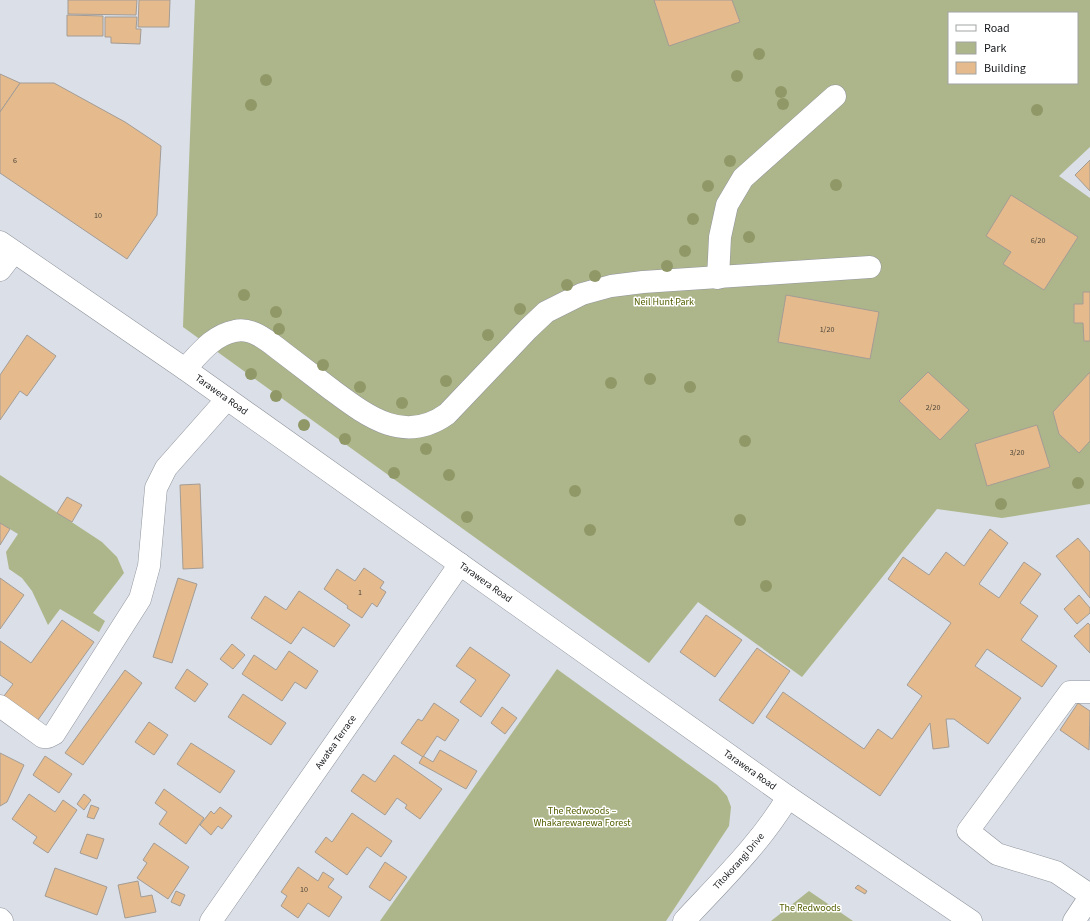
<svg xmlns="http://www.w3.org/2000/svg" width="1090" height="921" viewBox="0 0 1090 921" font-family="'Source Sans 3',sans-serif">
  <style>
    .green { fill: #adb68a; fill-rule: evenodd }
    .building { fill: #e5bb8d; stroke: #a39c95 }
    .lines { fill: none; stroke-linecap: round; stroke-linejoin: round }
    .minor-casing { stroke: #91959d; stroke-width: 23 }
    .major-casing { stroke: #91959d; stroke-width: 23 }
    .minor { stroke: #fff; stroke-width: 22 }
    .major { stroke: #fff; stroke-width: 22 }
    .tree { fill: #909868 }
    .labels { text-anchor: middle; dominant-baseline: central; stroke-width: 3; stroke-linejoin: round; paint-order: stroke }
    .number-label { font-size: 8px; fill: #4a4238 }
    .park-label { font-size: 10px; fill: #535e00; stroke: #fff }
    .street-label { font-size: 10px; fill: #17191c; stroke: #fff }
  </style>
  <rect width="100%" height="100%" fill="#dadfe8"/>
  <g class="green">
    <path d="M195 0H1090V147L1059 176 1090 198V504L1002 518 937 509 802 677 698 602 649 663 183 327ZM949 13H1077V83H949Z"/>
    <polygon points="0,475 102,542 117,557 124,573 93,613 105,621 99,632 60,609 48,625 32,591 22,578 9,569 6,552 18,534 0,523"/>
    <polygon points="557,669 717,785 727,796 731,807 729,826 666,921 380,921"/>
    <polygon points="809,891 853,921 771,921"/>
  </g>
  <g class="building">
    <polygon points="68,0 137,0 136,15 68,14"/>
    <polygon points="139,0 170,0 169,27 138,27"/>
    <polygon points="654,0 732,0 740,22 669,46"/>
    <polygon points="67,15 103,16 103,36 67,36"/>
    <polygon points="105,17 137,17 136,29 141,29 140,44 111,43 111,37 105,37"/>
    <polygon points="0,74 20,83 0,112"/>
    <polygon points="20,83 54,83 125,122 161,146 157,215 127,259 0,173 0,112"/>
    <polygon points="1090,160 1090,191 1075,175"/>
    <polygon points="1011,195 1078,237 1044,290 1003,264 1011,252 986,236"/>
    <polygon points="1083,292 1090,292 1090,341 1084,341 1083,323 1074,323 1074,304 1083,304"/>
    <polygon points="786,295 879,312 870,359 778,342"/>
    <polygon points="27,335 56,356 27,396 20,391 0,420 0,375"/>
    <polygon points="928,372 969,410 940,440 899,401"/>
    <polygon points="1090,372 1090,441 1079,453 1059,434 1053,412"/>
    <polygon points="1037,425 1050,467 987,486 975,444"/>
    <polygon points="200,484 203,568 183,569 180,485"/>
    <polygon points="67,497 82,505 72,522 57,513"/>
    <polygon points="0,523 10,529 0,545"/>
    <polygon points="990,529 1008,543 979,584 999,598 1024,562 1041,574 1020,603 1038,616 1021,640 1057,666 1042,687 987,649 975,666 1021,698 988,744 954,719 946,719 949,747 933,749 930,723 880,796 766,717 783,692 864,749 878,729 892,739 922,696 907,685 951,623 888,579 903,557 929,575 946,552 964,566"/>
    <polygon points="1078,538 1090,552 1090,598 1056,556"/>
    <polygon points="364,568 384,582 380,588 386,592 377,607 372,603 362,618 347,608 348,606 324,589 337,569 355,581"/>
    <polygon points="0,578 24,595 0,629"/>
    <polygon points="178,578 197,584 172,663 153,657"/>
    <polygon points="299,591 350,625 334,647 303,627 291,644 251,618 265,596 286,610"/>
    <polygon points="1079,595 1090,608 1090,613 1077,624 1064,609"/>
    <polygon points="706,615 742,640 715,677 680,652"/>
    <polygon points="62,620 94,642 35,724 1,700 13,684 0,675 0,641 31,663"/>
    <polygon points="1088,623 1090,625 1090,653 1074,636"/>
    <polygon points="232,644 245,655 233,669 220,659"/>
    <polygon points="470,647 510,675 481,717 460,702 476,680 456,666"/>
    <polygon points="757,648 790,671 753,724 719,700"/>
    <polygon points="289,651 318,671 306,689 295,682 282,701 242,674 254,655 276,670"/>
    <polygon points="187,669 208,684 195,702 175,688"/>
    <polygon points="125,670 142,683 83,765 65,753"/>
    <polygon points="243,694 286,723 271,745 228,717"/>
    <polygon points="434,703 459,720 445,741 437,736 423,757 401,743 418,719 422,721"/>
    <polygon points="1078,703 1090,711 1089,750 1060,730"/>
    <polygon points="502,707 517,718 505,734 491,723"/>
    <polygon points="149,722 168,735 154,755 135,742"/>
    <polygon points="191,743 235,771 220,793 177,764"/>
    <polygon points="440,750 477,771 466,789 419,763 423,756 433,762"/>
    <polygon points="0,753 24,765 7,802 0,806"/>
    <polygon points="394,755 442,789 420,819 405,808 407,805 397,798 385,815 351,791 363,774 375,782"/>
    <polygon points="45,756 72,774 59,793 33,775"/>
    <polygon points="164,789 204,818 186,844 159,824 167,812 155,803"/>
    <polygon points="29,794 55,812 63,800 77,810 48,853 33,843 37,837 12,819"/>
    <polygon points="84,794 91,800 84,810 77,804"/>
    <polygon points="91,805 99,808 94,819 87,817"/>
    <polygon points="220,807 232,816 222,829 218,826 211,835 200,825 211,811 214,814"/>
    <polygon points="352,813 392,841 381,857 367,847 347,875 315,852 326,837 332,842"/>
    <polygon points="87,834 104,839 97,859 80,853"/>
    <polygon points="154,843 189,867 168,899 137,878 147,863 143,860"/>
    <polygon points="385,862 407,877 390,901 369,887"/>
    <polygon points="298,867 318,881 323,872 334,879 328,887 342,897 329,917 308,903 298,918 281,906 287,896 281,892"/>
    <polygon points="55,868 107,887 97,915 45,896"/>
    <polygon points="138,881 141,897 152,895 156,912 125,918 118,885"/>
    <polygon points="858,885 867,891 865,894 855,888"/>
    <polygon points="176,891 185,895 180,906 171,902"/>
  </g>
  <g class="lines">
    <defs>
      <g id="minor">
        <polyline points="0,270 14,252"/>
        <polyline points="718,278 720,237 727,205 743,178 835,96"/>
        <path d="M185 369C199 354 213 335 235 331 252 327 268 341 281 351 298 364 315 377 332 390 367 416 404 445 447 414L528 329 546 312 582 294 611 286 643 282 870 267"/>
        <polyline points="1090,692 1070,692 968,831 997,854 1056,872 1090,895"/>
        <polyline points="0,706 43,737 48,737 54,734 140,599 149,566 156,488 166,468 227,399"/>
        <polyline points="0,919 2,921"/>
        <path id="s1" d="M211 921 460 564"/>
        <path id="s2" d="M684 921C721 881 760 844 788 797"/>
        <polyline points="1074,921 1090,897"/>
      </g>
      <g id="major">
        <path id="s3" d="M0 242 185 369 788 797 971 921"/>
      </g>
    </defs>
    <use href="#minor" class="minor-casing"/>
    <use href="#major" class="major-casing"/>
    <use href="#minor" class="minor"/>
    <use href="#major" class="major"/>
  </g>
  <g class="tree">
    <circle cx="759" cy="54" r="6"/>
    <circle cx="737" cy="76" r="6"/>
    <circle cx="266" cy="80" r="6"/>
    <circle cx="781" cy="92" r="6"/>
    <circle cx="783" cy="104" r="6"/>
    <circle cx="251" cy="105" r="6"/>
    <circle cx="1037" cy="110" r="6"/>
    <circle cx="730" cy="161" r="6"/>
    <circle cx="836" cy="185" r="6"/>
    <circle cx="708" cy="186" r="6"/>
    <circle cx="693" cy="219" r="6"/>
    <circle cx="749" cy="237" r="6"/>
    <circle cx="685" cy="251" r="6"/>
    <circle cx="667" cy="266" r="6"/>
    <circle cx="595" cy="276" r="6"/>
    <circle cx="567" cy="285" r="6"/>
    <circle cx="244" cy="295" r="6"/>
    <circle cx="520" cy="309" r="6"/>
    <circle cx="276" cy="312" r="6"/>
    <circle cx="279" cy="329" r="6"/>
    <circle cx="488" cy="335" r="6"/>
    <circle cx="323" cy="365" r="6"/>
    <circle cx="251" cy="374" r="6"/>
    <circle cx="650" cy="379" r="6"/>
    <circle cx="446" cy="381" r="6"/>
    <circle cx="611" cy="383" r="6"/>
    <circle cx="360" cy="387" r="6"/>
    <circle cx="690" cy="387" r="6"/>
    <circle cx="276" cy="396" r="6"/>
    <circle cx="402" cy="403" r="6"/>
    <circle cx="304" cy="425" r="6"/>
    <circle cx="345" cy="439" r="6"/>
    <circle cx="745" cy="441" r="6"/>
    <circle cx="426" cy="449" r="6"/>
    <circle cx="394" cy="473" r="6"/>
    <circle cx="449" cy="475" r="6"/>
    <circle cx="1078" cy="483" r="6"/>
    <circle cx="575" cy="491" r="6"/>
    <circle cx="1001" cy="504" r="6"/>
    <circle cx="467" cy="517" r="6"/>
    <circle cx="740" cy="520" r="6"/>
    <circle cx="590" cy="530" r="6"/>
    <circle cx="766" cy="586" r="6"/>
  </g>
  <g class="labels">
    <g class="number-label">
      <text x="15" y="160">6</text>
      <text x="98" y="215">10</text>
      <text x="1038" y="240">6/20</text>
      <text x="827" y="329">1/20</text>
      <text x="933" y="407">2/20</text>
      <text x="1017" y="452">3/20</text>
      <text x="360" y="592">1</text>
      <text x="304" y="889">10</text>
    </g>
    <g class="park-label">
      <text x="664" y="302">Neil Hunt Park</text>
      <text x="582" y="811">The Redwoods –<tspan x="582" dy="12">Whakarewarewa Forest</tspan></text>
      <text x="810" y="908">The Redwoods</text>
    </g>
    <g class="street-label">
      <text stroke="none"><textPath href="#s3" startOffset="269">Tarawera Road</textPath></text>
      <text stroke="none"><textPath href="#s3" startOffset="593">Tarawera Road</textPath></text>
      <text stroke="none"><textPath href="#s1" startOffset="218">Awatea Terrace</textPath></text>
      <text stroke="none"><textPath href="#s3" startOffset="917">Tarawera Road</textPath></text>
      <text stroke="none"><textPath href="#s2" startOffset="81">Tītokorangi Drive</textPath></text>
    </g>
  </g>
  <rect x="948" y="12" width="130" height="72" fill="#ffffff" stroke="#a2a3a4"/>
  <rect x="956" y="25" width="20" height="6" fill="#ffffff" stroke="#a2a3a4"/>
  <text x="984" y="32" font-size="12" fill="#17191c">Road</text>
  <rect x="956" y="42" width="20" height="12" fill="#adb68a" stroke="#a2a3a4"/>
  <text x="984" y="52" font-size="12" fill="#17191c">Park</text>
  <rect x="956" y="62" width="20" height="12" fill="#e5bb8d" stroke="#a2a3a4"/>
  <text x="984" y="72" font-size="12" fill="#17191c">Building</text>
</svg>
